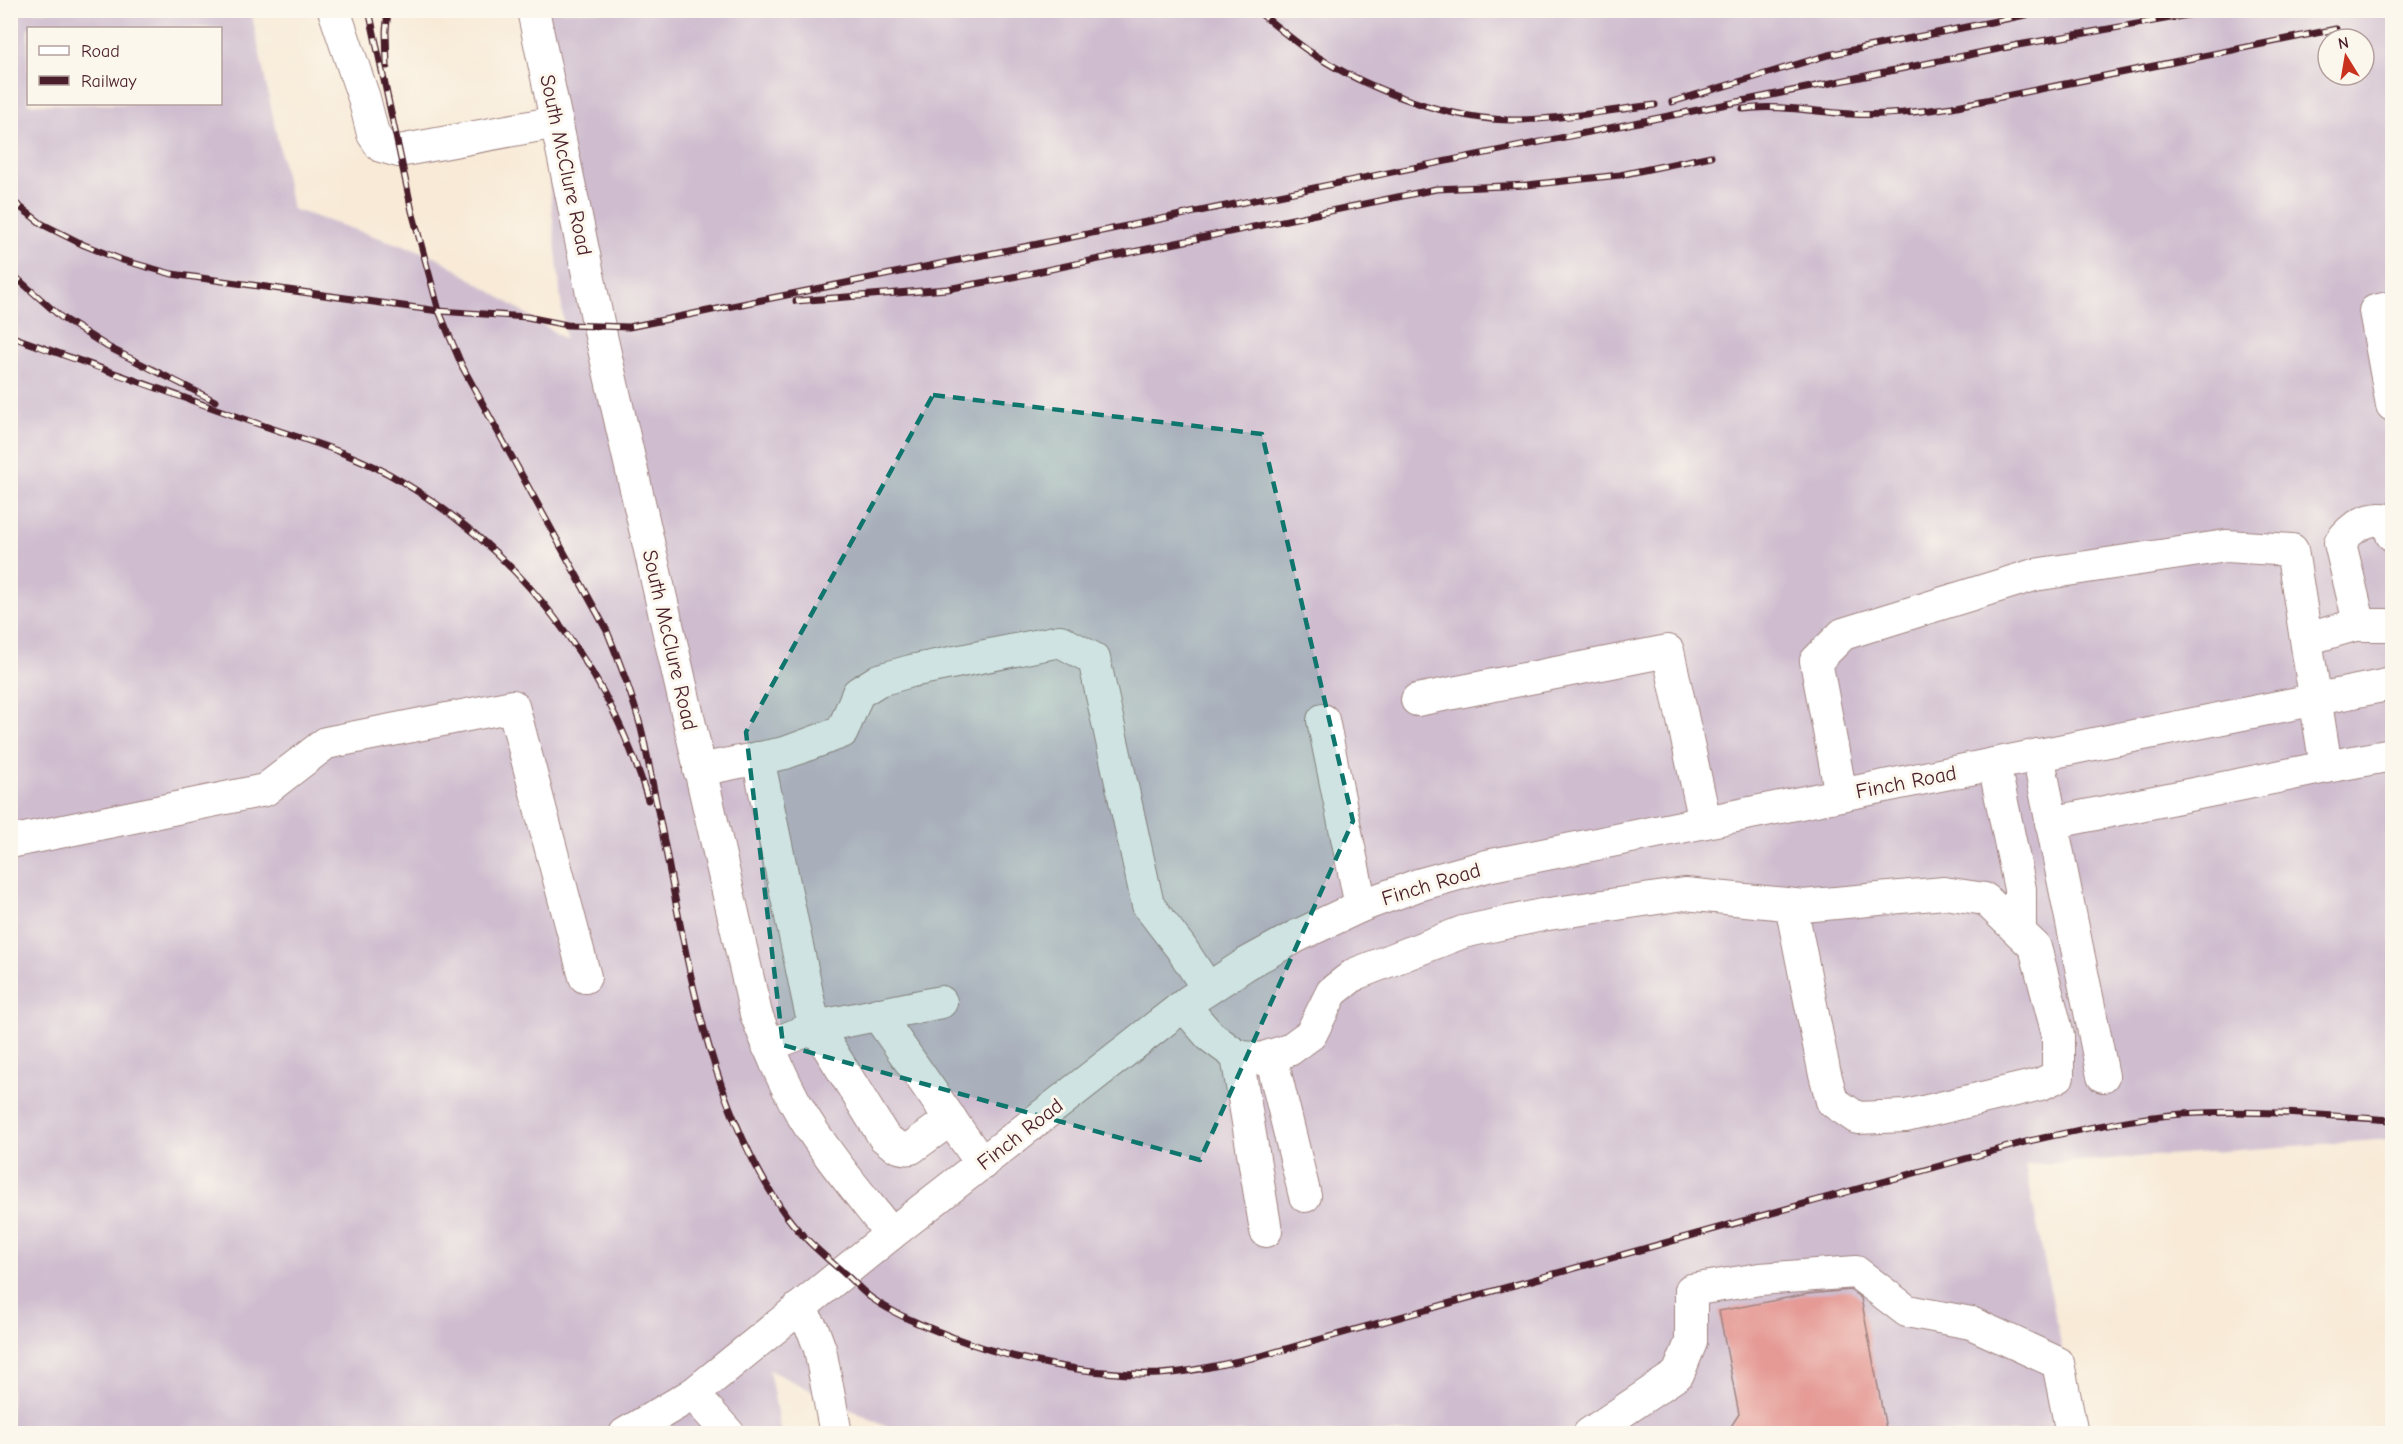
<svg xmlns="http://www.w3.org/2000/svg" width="2403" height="1444" viewBox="0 0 2403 1444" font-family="'Comic Neue',sans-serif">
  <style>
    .industrial { fill: #cfbdcf; fill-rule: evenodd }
    .building { fill: #e59a95 }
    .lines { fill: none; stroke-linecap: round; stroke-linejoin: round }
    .minor-casing { stroke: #a18481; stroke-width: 34 }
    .minor { stroke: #fff; stroke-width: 32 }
    .rail-casing { stroke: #4a1f2b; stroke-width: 7 }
    .rail { stroke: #fbf7ec; stroke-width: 4.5; stroke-dasharray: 14; stroke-linecap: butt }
    .marked { fill: #0f766e; fill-opacity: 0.2; stroke: #0f766e; stroke-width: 4.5; stroke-dasharray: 12 8; stroke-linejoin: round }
    .labels { text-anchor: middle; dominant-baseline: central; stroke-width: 6; stroke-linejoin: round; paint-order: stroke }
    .street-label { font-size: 21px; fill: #4a1f2b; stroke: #fbf7ec }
  </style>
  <rect width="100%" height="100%" fill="#fbf7ec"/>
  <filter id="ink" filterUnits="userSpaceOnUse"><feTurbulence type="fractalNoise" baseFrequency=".0167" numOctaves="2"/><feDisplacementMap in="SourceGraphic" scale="12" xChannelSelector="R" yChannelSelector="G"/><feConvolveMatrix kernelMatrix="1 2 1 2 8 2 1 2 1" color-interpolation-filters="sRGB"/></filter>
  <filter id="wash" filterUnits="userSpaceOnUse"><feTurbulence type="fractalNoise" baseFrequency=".008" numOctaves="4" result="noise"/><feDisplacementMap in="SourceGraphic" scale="24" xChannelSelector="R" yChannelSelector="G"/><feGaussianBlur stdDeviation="1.35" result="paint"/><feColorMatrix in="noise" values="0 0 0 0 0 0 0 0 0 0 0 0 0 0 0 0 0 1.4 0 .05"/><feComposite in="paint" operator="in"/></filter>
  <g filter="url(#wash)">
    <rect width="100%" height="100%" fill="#f8ead7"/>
    <path class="industrial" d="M10 11H251L292 209 437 257 565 339 532 11H2392V1139L2025 1165 2079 1433H899L769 1370 781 1433H11ZM28 28H220V104H28ZM2328 39H2364V75H2328Z"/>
    <g id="blocks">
      <polygon class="building" points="1850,1290 1861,1298 1887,1434 1726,1434 1739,1414 1719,1311 1808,1294"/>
    </g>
  </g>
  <g filter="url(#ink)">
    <use href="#blocks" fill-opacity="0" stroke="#a18481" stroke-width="1.5"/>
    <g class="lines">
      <defs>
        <g id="minor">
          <polyline points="334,10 364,98 373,134 381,146 399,151 557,122"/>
          <path d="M533 10 599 327 756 1014C769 1047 782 1080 800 1111 826 1155 860 1194 891 1234"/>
          <polyline points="2392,307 2375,311 2392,405"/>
          <path d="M2355 625 2357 614 2340 543C2350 527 2370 516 2388 520L2392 535"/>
          <polyline points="2307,639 2355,625 2392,625"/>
          <polyline points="1417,700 1668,651 1705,822"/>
          <polyline points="1323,720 1361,906"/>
          <polyline points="2038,755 2103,1076"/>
          <path d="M758 758 810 1008 816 1027 884 1137C892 1144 900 1150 911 1148L951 1119"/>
          <polyline points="1994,764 2020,889 2020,932"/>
          <polyline points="2326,767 2392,755"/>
          <polyline points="699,770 785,753 842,732 858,693 879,680 911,671 1060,641 1094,659 1148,905 1181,948 1208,989"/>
          <polyline points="1841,795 1816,661 1843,634 2034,575 2226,546 2292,550 2326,767 2051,823"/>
          <polyline points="10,842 265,790 326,743 513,706 585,977"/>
          <polyline points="1184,1006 1210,1036 1237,1056 1260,1059 1289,1050 1311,1034 1332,992 1355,974 1463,932 1542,915 1685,894 1786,904 1803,906 1944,893 1985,899 2035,947 2058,1035 2058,1076 2041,1084 1906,1116 1857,1118 1832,1101 1824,1070 1791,905"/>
          <polyline points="877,1014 982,1164"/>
          <polyline points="768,1046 816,1027 941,1002"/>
          <polyline points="1237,1056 1266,1231"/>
          <polyline points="1271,1056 1305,1196"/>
          <polyline points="799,1308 813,1330 820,1349 836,1434"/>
          <polyline points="693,1394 729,1434"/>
          <polyline points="625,1434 693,1394 891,1234 1188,1002 1246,964 1297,936 1361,906 1418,885 1487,866 2392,684"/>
          <polyline points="1589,1434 1678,1374 1691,1342 1691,1290 1760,1279 1856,1272 1907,1311 1971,1323 2058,1363 2072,1434"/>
        </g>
      </defs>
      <use href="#minor" class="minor-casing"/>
      <use href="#minor" class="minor"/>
      <defs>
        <g id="rail">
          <path d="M369 10 412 211 439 311 462 366 607 631C620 663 632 695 641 728 647 752 651 777 656 801 685 940 701 1088 781 1208 798 1234 821 1253 845 1274 853 1281 861 1290 870 1297 895 1315 924 1326 952 1337 1016 1361 1091 1376 1159 1374 1193 1372 1228 1363 1261 1356L2029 1141C2079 1130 2130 1118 2182 1114 2253 1109 2322 1115 2392 1120"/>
          <path d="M1256 10C1274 24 1291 39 1310 52 1366 89 1452 122 1520 120 1565 119 1610 110 1655 105"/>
          <polyline points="387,66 386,31 388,10"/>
          <polyline points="1672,102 1828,55 2050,10"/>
          <path d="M1743 109C1778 104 1815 112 1850 114 1885 116 1918 112 1952 107L2336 29"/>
          <polyline points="10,199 42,224 84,245 122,260 172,274 439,311 527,317 567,325 629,327 2018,45 2216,10"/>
          <polyline points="10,272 62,318 108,347 215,401"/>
          <polyline points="796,301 947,289 1003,279 1436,189 1527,185 1620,175 1711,156"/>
          <path d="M10 336C90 365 170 393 250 421 301 439 355 453 401 481 520 552 609 668 648 800"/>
        </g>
      </defs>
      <use href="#rail" class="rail-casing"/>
      <use href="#rail" class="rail"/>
    </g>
  </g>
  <path class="marked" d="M933 395 1262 434 1353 821 1200 1160 783 1045 746 732Z"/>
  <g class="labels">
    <g class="street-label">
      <text transform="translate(566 165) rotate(78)">South McClure Road</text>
      <text transform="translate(670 640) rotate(77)">South McClure Road</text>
      <text transform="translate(1906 782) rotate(-11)">Finch Road</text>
      <text transform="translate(1431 884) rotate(-17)">Finch Road</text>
      <text transform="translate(1020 1134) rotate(-38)">Finch Road</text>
    </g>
  </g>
  <rect width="2403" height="1444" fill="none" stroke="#fbf7ec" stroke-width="36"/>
  <rect x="27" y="27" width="195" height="78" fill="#fbf7ec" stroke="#b4a19f" stroke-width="1.5"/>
  <rect x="39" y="46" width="30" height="9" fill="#ffffff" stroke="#b4a19f" stroke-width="1.5"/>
  <text x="81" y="57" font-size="18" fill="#4a1f2b">Road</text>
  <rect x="39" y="76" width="30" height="9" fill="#4a1f2b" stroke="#b4a19f" stroke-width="1.5"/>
  <text x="81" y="87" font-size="18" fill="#4a1f2b">Railway</text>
  <g transform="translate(2346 57) rotate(349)"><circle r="28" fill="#fbf7ec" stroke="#b4a19f" stroke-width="1.5"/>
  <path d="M0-4.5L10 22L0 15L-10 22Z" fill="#c8321e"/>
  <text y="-9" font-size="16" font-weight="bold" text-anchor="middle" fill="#4a1f2b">N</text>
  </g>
</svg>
